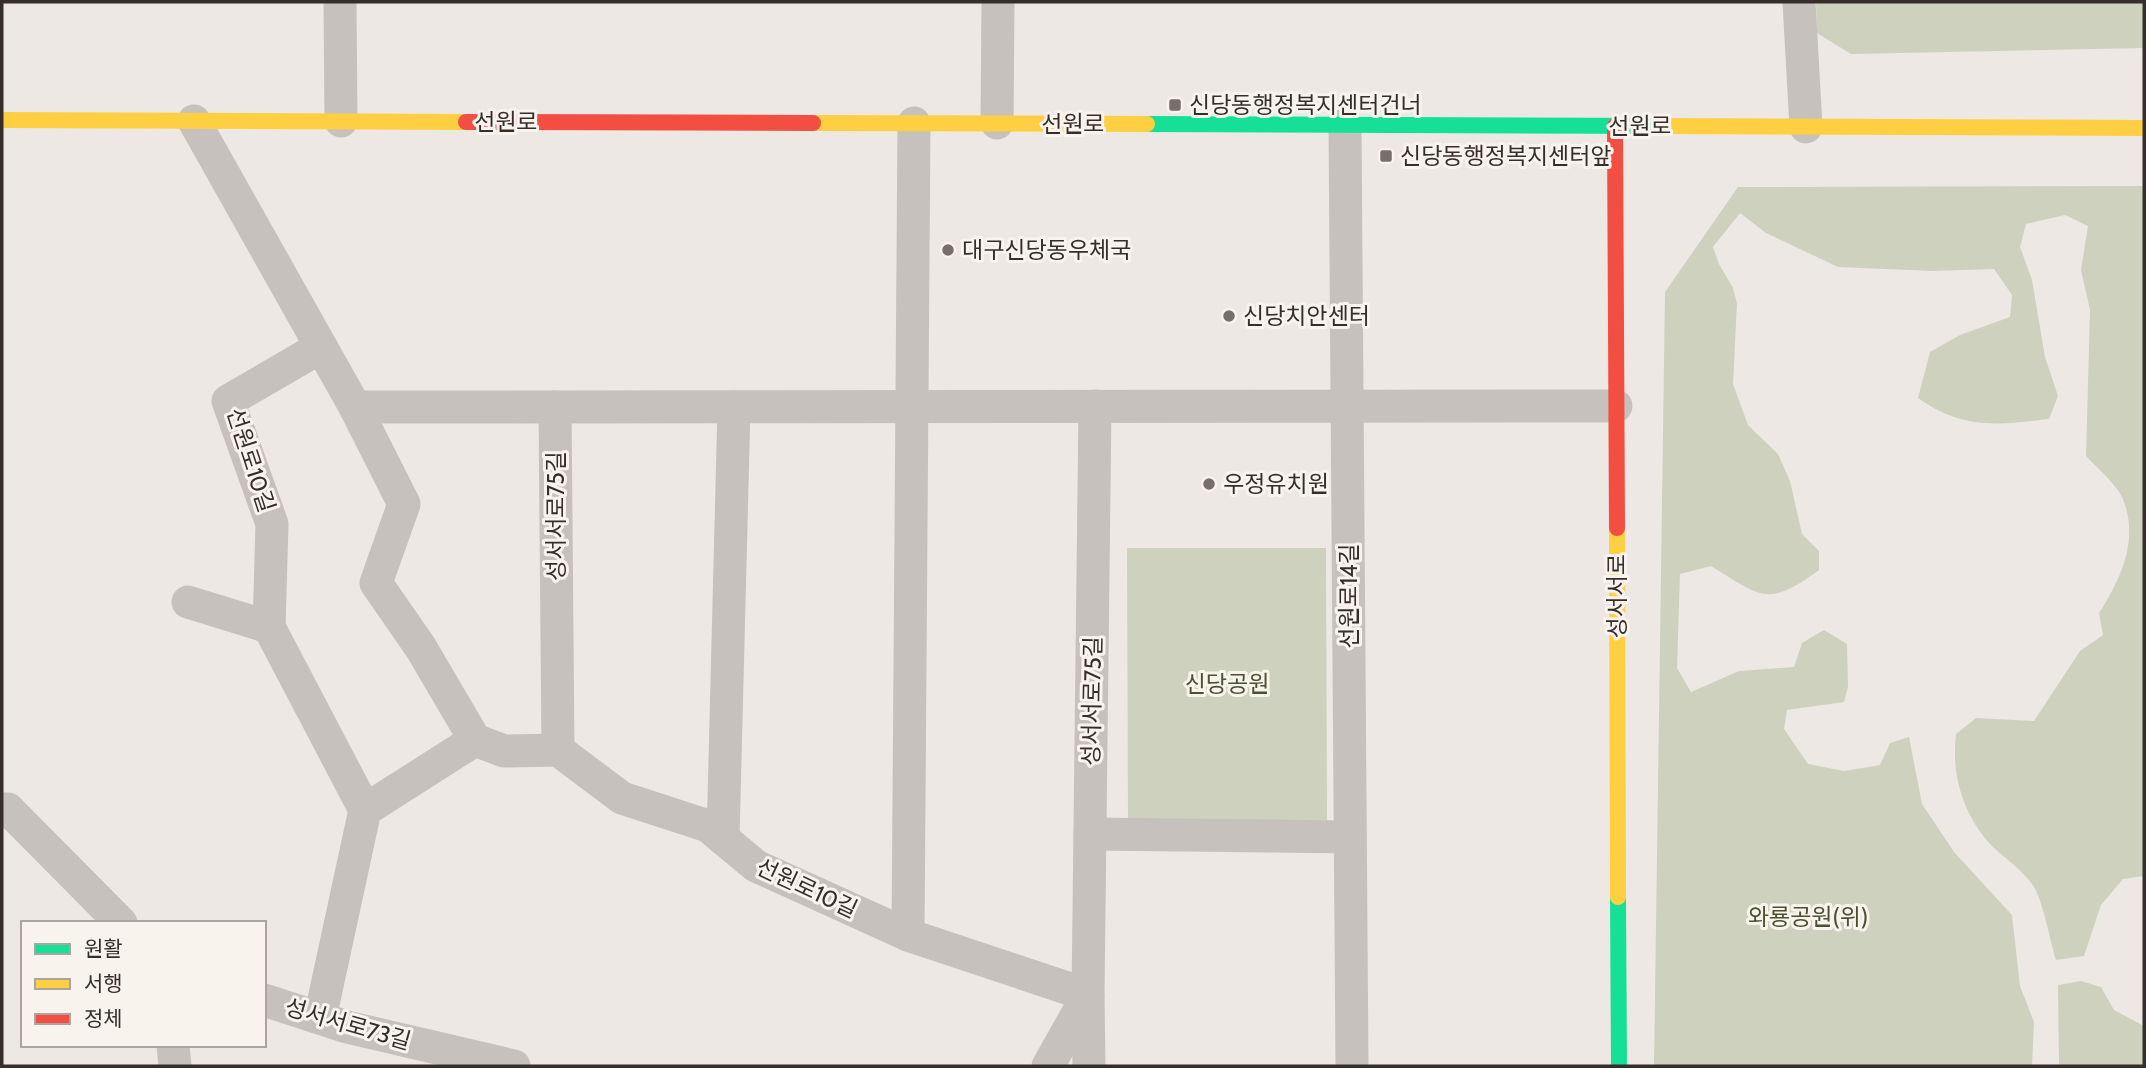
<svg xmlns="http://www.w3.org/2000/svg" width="2146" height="1068" viewBox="0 0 2146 1068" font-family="Cabin,'Noto Sans KR',sans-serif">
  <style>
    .green { fill: #cfd1bf }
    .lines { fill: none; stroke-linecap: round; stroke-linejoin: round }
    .street { stroke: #c6c1bd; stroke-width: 33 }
    .fast { stroke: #16e098; stroke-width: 16 }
    .slow { stroke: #ffcf43; stroke-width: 16 }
    .jam { stroke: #f24e42; stroke-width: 16 }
    .poi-dot { fill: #776f6c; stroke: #f9f3ed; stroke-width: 2.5 }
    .labels { text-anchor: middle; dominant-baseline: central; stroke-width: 6; stroke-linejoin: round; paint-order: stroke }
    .poi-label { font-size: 23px; fill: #372e2b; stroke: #f9f3ed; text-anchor: start }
    .street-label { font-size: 23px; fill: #372e2b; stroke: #f9f3ed }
    .park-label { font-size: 23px; fill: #495331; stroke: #f9f3ed }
  </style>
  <rect width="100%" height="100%" fill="#ede8e4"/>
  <g class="green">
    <polygon points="1816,2 2144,2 2144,48 1851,54 1817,33"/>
    <path d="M2144 186V876L2123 879 2101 905 2084 956 2056 960C2050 941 2043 899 2032 884 2022 870 2006 859 1993 847 1963 816 1951 775 1956 734L1976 718 2034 721 2080 651 2103 635 2099 613C2121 579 2140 538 2122 497 2115 483 2097 468 2086 456L2090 310 2081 270 2088 226 2065 215 2026 224 2020 247 2032 280 2045 357 2058 396 2049 419C1998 425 1963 430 1918 398L1930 352 1960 335 2010 317 2012 295 1994 269 1933 271 1838 267 1766 233 1740 213 1713 247 1719 264 1733 288 1737 303 1733 384 1748 425 1778 454 1790 481 1802 534 1819 551V570C1767 608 1762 597 1711 566L1680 574 1677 668 1691 692 1739 671 1794 667 1802 643 1824 630 1847 644 1848 687 1844 702 1787 710 1784 729 1808 764 1844 771 1880 765 1890 743 1909 737 1922 804 1954 852 2012 915 2020 986 2034 1022 2032 1066H1654L1665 292 1738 187Z"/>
    <polygon points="1127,548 1326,548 1327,820 1128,821"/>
    <polygon points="2081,981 2101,987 2114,1010 2144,1026 2144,1066 2059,1066 2058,985"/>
  </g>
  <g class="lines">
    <g class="street">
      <polyline points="340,2 341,121"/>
      <polyline points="1799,2 1806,127"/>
      <polyline points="194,121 355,407 404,504 376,583 421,648 475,740 504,751 558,750 622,798 708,826 756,866 908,935 1088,995 1089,1066"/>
      <polyline points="997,123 998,2"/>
      <polyline points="1345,125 1352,1066"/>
      <polyline points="321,347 228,401 272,524 269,627 365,810"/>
      <polyline points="355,407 1616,406"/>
      <polyline points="555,407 558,750"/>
      <polyline points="188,602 269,627"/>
      <polyline points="2,809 8,809 121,923"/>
      <polyline points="1090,834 1350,837"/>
      <polyline points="723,839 734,407"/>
      <polyline points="908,935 914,123"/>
      <polyline points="264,1000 347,1027 514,1066"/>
      <polyline points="320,1018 365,810 475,740"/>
      <polyline points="173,1045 175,1066"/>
      <polyline points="1048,1066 1088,995 1095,406"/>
    </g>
    <g class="fast">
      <polyline points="1147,124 1662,126"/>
      <polyline points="1618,897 1619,1066"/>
    </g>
    <g class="slow">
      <polyline points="2,120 466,122"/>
      <polyline points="813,123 1147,124"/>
      <polyline points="1662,126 2144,128"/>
      <polyline points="1617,528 1618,897"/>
    </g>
    <g class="jam">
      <polyline points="466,122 813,123"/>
      <polyline points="1615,126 1617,528"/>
    </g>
  </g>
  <g class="poi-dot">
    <rect x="1168" y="98" width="14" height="14" rx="3.5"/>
    <rect x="1379" y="149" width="14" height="14" rx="3.5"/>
    <circle cx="948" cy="250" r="7"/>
    <circle cx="1229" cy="316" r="7"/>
    <circle cx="1209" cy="484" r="7"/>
  </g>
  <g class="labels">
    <g class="poi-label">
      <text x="1189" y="105">신당동행정복지센터건너</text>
      <text x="1400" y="156">신당동행정복지센터앞</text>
      <text x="962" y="250">대구신당동우체국</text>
      <text x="1243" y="316">신당치안센터</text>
      <text x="1223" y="484">우정유치원</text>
    </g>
    <g class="street-label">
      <text x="506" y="122">선원로</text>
      <text x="1073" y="124">선원로</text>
      <text x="1640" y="126">선원로</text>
      <text transform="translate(251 460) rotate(72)">선원로10길</text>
      <text transform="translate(556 516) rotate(-90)">성서서로75길</text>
      <text transform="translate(1349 596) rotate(-90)">선원로14길</text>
      <text transform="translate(1617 596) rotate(-90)">성서서로</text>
      <text transform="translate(1092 701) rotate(-89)">성서서로75길</text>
      <text transform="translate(807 888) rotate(25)">선원로10길</text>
      <text transform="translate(348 1024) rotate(16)">성서서로73길</text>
    </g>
    <g class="park-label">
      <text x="1227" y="684">신당공원</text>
      <text x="1808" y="917">와룡공원(위)</text>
    </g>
  </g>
  <rect width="2146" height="1068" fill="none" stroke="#372e2b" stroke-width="7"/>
  <rect x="21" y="921" width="245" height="126" fill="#f9f3ed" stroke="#aba49f" stroke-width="2"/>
  <rect x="35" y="944" width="35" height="10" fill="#16e098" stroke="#aba49f" stroke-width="2"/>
  <text x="84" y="956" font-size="21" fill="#372e2b">원활</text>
  <rect x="35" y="979" width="35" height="10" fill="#ffcf43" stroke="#aba49f" stroke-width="2"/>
  <text x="84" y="991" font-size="21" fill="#372e2b">서행</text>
  <rect x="35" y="1014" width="35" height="10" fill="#f24e42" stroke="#aba49f" stroke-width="2"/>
  <text x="84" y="1026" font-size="21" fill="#372e2b">정체</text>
</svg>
